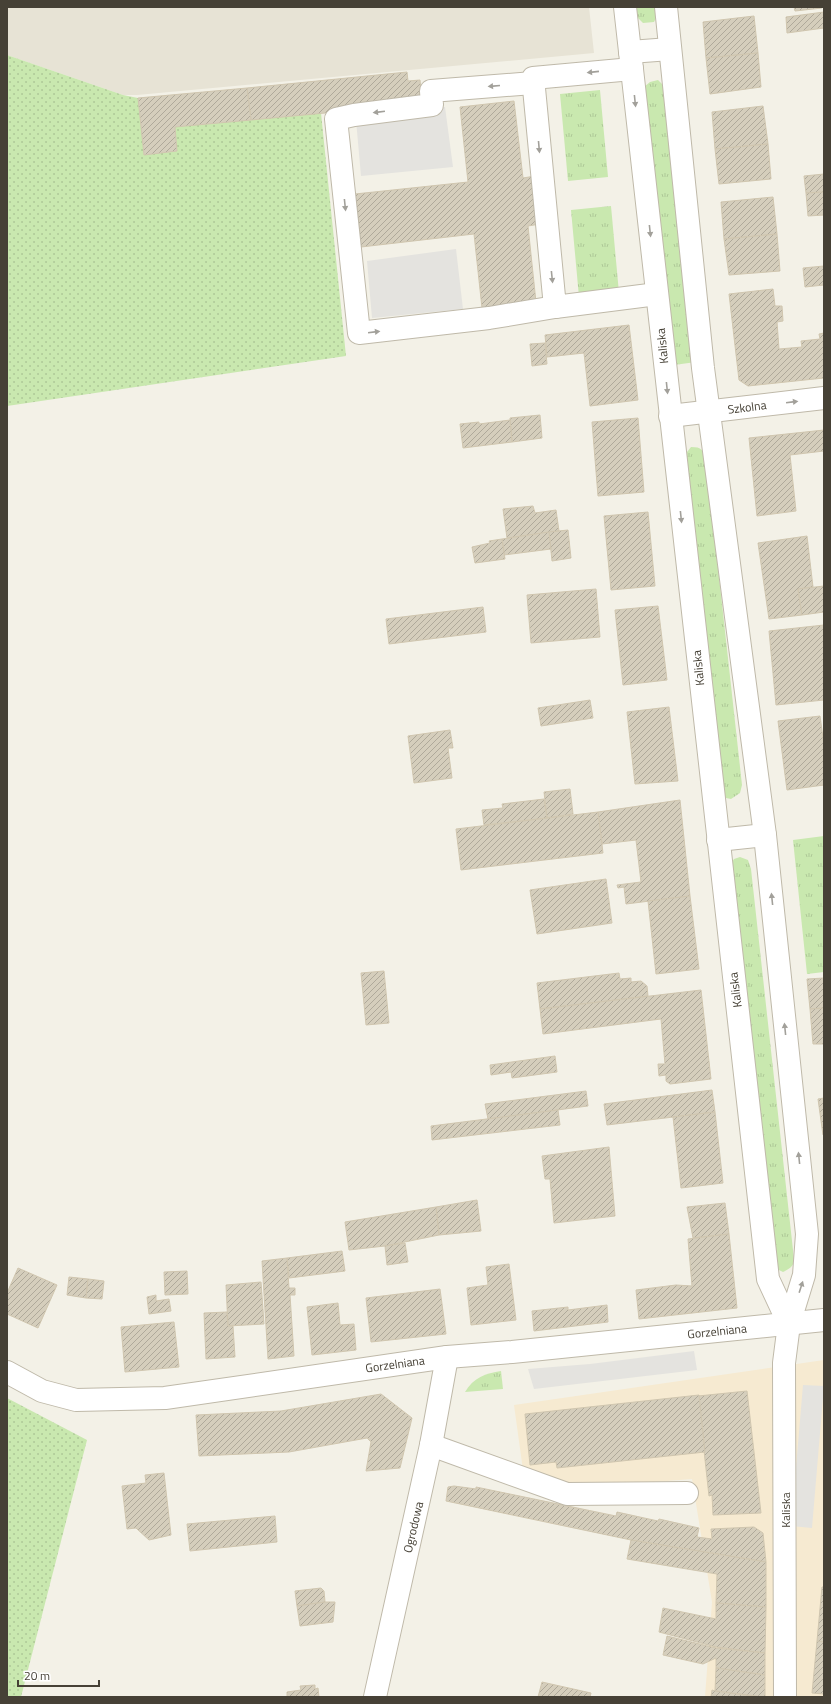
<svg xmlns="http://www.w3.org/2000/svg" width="831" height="1704" viewBox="0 0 831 1704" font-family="'Titillium Web',sans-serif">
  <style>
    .residential { fill: #e7e3d5 }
    .commercial { fill: #f6ead1 }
    .grass { fill: url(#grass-tufts) }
    .park { fill: url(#park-dots) }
    .parking { fill: #e4e3df }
    .building { fill: url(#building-hatch); stroke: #d0c6af }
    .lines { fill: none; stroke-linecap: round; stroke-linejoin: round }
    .minor-casing { stroke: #bfb9a9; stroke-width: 24 }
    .minor { stroke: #fff; stroke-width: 22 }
    .oneway { fill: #a2a09a }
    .labels { text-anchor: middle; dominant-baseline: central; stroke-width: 4; stroke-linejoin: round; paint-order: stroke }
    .street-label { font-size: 12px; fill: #464136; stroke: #fff }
  </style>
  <defs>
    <pattern id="grass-tufts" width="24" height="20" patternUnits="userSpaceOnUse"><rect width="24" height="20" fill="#c9e8af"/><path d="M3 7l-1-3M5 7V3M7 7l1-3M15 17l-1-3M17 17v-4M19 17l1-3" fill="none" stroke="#aec897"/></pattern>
    <pattern id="park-dots" width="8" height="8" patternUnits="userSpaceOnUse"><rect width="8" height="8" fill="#c9e8af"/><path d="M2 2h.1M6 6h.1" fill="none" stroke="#aec897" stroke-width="1.8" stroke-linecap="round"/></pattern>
    <pattern id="building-hatch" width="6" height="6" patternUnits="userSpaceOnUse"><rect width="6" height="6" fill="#d5cebc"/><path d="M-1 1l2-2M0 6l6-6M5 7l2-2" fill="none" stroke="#afa99a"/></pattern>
  </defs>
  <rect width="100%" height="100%" fill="#f3f1e7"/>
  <polygon class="residential" points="7,7 589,7 594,53 137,95 123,95 7,55"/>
  <polygon class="commercial" points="824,1360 824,1697 705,1697 712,1602 692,1479 526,1492 514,1405"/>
  <g class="grass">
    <polygon points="634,7 658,7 658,14 654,22 643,23 635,15"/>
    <polygon points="658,80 662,84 666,92 696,362 674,365 644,87 650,82"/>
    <polygon points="600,90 608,177 568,181 560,94"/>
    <polygon points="611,206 619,293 579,297 571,210"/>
    <path d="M691 447C702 447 703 450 706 459L742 785 740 793 731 799 726 798 720 791 685 463 687 452Z"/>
    <polygon points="824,836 824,972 807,974 793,840"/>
    <path d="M740 857 748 860 751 869 793 1250C794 1263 796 1266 783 1272L777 1269 729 867 734 859Z"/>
    <path d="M501 1371 503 1389 465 1392C473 1378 486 1373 501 1371Z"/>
  </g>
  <g class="park">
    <polygon points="7,55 123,95 138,98 144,155 177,151 175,127 321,113 346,356 7,406"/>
    <polygon points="7,1398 87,1440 21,1697 7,1697"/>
  </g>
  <g class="parking">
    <polygon points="445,107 453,167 361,176 356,120"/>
    <polygon points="456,249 463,309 372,318 367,261"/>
    <polygon points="694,1351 697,1370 534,1389 528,1369 590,1364"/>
    <polygon points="803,1385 824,1386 812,1528 791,1526"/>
  </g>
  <g class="building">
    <polygon points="794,7 822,7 822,8 795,11"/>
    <polygon points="824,12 824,28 787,33 786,17"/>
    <polygon points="754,16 758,53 706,58 703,22"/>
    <polygon points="758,53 761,87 710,94 706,58"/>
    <polygon points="407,72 408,81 420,80 422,102 410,105 251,120 247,88"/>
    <polygon points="247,88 251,120 175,127 177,151 144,155 138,98"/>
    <polygon points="514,101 523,178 535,176 540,224 528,226 536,302 482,308 474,234 361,247 355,194 468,182 460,107"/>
    <polygon points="763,106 768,144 715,149 712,112"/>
    <polygon points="768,144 771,179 719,184 715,149"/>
    <polygon points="824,174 824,192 806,193 804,176"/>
    <polygon points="824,192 824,215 808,216 806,193"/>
    <polygon points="773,197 777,234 724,239 721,202"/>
    <polygon points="777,234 780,271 729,275 724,239"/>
    <polygon points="824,266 824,285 805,287 803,268"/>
    <polygon points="773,289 775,306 782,306 783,321 777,322 779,349 802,347 801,341 820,339 819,334 824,333 824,378 748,386 739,380 729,294"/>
    <polygon points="629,325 638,400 590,406 584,353 547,357 545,335"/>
    <polygon points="545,343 547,364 532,366 530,344"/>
    <polygon points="540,415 542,438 512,442 510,418"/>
    <polygon points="638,418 644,492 598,496 592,422"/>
    <polygon points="510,420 512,442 463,448 460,424 479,422 479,424"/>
    <polygon points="824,430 824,451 790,455 796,511 757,516 749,438"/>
    <polygon points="533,506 535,513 556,510 559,531 507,538 503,509"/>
    <polygon points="648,512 655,586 611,590 604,516"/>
    <polygon points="568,530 571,558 552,561 549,532"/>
    <polygon points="549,532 551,549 504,555 502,539"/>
    <polygon points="807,536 813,587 798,589 802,615 769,619 758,543"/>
    <polygon points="502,539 505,559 475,563 472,547 490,543 489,541"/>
    <polygon points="824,586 824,612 802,615 798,589"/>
    <polygon points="596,589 600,637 531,643 527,595"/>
    <polygon points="658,606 667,680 623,685 615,610"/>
    <polygon points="483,607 486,632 389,644 386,619"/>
    <polygon points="824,625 824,700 776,705 769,631"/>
    <polygon points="590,700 593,718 541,726 538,708"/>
    <polygon points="669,707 678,781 635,784 627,712"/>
    <polygon points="820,716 824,745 824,785 787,790 778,721"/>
    <polygon points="450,730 453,748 448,748 452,778 414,783 408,736"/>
    <polygon points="570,789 573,814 547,818 544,792"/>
    <polygon points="544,799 547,818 484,825 482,810 503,808 502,804"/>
    <polygon points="680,800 690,896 626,904 624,887 618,888 617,885 641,882 636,840 602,844 598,812"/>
    <polygon points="598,812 603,853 461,870 456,829"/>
    <polygon points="606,879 612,923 537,934 530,890"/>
    <polygon points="690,896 699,969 656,974 648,901"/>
    <polygon points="384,971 389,1023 366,1025 361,973"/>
    <polygon points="619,973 620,979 631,978 631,982 641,981 647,986 648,996 540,1009 537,983"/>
    <polygon points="824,978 824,1008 810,1009 807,979"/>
    <polygon points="701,990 711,1079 670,1084 666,1081 666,1075 659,1076 658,1064 665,1064 661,1019 543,1034 540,1009"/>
    <polygon points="824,1008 824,1044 813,1044 810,1009"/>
    <polygon points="555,1056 557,1072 512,1078 511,1072 491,1075 490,1065"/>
    <polygon points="712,1090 715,1112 607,1125 604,1104"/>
    <polygon points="586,1091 588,1106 488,1119 485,1104"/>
    <polygon points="824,1098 824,1135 823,1135 818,1099"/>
    <polygon points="558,1110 560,1125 432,1140 431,1126"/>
    <polygon points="715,1112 723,1183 681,1188 673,1117"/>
    <polygon points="609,1147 615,1216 554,1223 550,1179 545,1179 542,1156"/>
    <polygon points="477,1200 481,1231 439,1235 436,1207"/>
    <polygon points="725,1203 729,1234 693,1238 687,1207"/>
    <polygon points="436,1207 439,1235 385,1246 349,1250 345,1222"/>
    <polygon points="729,1234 737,1308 639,1319 636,1290 676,1285 692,1286 688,1239"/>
    <polygon points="405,1243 408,1262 387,1265 385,1246"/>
    <polygon points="342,1251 345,1271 289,1278 287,1258"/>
    <polygon points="287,1258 289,1288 295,1288 295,1295 290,1295 294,1356 268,1359 262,1261"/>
    <polygon points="509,1264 516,1320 471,1325 467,1288 488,1285 486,1267"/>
    <polygon points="18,1268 57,1285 38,1328 7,1314 7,1293"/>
    <polygon points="187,1271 188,1294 165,1295 164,1272"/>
    <polygon points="69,1277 88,1279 86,1298 67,1295"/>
    <polygon points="88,1279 104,1281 102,1299 86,1298"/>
    <polygon points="261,1282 264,1324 228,1326 226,1285"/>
    <polygon points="440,1289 446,1334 371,1342 366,1298"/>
    <polygon points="156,1295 156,1301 169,1299 171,1311 149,1314 147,1297"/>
    <polygon points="338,1303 340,1325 354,1324 356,1350 312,1355 307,1307"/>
    <polygon points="607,1305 608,1322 534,1331 532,1311 568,1307 568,1310"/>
    <polygon points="227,1312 228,1326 233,1326 235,1357 206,1359 204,1313"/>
    <polygon points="174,1322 179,1367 125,1372 121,1327"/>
    <polygon points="747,1391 761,1513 713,1515 712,1495 709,1496 698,1396"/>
    <polygon points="381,1394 412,1418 400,1468 366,1471 371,1442 367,1438 289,1452 199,1456 196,1415 281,1411"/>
    <polygon points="699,1395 705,1452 557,1468 556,1462 530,1465 525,1414"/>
    <polygon points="164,1473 171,1535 149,1540 136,1528 127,1529 122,1486 146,1483 145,1475"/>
    <polygon points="454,1486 476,1489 476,1487 616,1516 617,1512 658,1521 659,1519 699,1528 697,1537 712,1539 711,1529 754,1527 763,1533 766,1562 631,1540 446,1501 448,1487"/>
    <polygon points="275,1516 277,1542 190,1551 187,1524"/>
    <polygon points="631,1540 766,1562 766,1607 716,1603 717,1574 627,1559"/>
    <polygon points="822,1587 824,1587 824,1642 817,1641"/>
    <polygon points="321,1588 324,1591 325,1602 297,1606 295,1591"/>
    <polygon points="325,1602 335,1602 333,1622 300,1626 297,1606"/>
    <polygon points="716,1603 766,1607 765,1653 716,1647 659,1632 663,1608 716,1619"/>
    <polygon points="667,1636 716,1648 765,1653 765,1675 716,1668 716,1658 703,1664 663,1655"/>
    <polygon points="817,1641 824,1642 824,1694 812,1693"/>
    <polygon points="716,1668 765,1675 765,1697 715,1691"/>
    <polygon points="542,1682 591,1693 590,1697 538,1697"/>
    <polygon points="315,1685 315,1689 318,1688 319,1697 287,1697 287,1692 301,1690 300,1686"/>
    <polygon points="712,1690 715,1691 759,1697 711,1697"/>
  </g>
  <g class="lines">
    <defs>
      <g id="minor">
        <polyline points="625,7 768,1279 789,1324"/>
        <polyline points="666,7 703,368 765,835 807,1234 804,1275 789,1324 784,1363 785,1697"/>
        <polyline points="630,52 670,49"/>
        <polyline points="632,69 533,78 555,307 657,294"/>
        <polyline points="533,83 431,91 432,105 354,115 336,119 359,333 489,318 555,307"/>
        <polyline points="670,416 824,398"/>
        <polyline points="718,840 765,835"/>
        <polyline points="7,1372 42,1391 76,1400 165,1398 447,1357 512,1352 824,1320"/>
        <polyline points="431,1445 567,1494 687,1493"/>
        <polyline points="375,1697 431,1445 447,1357"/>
      </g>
    </defs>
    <use href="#minor" class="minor-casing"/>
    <use href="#minor" class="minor"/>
  </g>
  <defs><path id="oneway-solid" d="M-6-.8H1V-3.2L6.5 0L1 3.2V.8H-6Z"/></defs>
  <g class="oneway">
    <use href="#oneway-solid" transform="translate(593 72) rotate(174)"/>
    <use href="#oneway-solid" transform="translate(494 86) rotate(175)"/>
    <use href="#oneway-solid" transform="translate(635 101) rotate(84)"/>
    <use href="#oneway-solid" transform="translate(379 112) rotate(173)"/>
    <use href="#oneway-solid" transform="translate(539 147) rotate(85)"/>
    <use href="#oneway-solid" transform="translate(345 205) rotate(84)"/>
    <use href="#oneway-solid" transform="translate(650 231) rotate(84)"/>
    <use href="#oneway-solid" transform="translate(552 277) rotate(84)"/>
    <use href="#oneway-solid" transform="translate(374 332) rotate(-7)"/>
    <use href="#oneway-solid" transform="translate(667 388) rotate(84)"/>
    <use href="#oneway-solid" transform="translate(792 402) rotate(-7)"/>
    <use href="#oneway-solid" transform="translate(681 517) rotate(84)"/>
    <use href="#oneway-solid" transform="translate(772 899) rotate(-96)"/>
    <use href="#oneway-solid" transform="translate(785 1029) rotate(-96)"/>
    <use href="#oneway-solid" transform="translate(799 1158) rotate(-96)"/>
    <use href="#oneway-solid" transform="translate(801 1287) rotate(-72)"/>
  </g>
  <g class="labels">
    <g class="street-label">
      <text transform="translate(662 346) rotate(-96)">Kaliska</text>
      <text transform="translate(747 407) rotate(-7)">Szkolna</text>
      <text transform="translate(698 668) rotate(-96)">Kaliska</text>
      <text transform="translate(735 990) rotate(-97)">Kaliska</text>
      <text transform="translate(717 1331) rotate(-6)">Gorzelniana</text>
      <text transform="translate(395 1364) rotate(-8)">Gorzelniana</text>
      <text transform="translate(785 1510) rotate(-90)">Kaliska</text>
      <text transform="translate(413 1527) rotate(-77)">Ogrodowa</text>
    </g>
  </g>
  <rect width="831" height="1704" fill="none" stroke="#464136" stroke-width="16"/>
  <path d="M18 1680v6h81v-6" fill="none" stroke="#464136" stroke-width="2"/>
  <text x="24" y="1680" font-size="12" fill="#464136" stroke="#ffffff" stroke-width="3" paint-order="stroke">20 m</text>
</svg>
